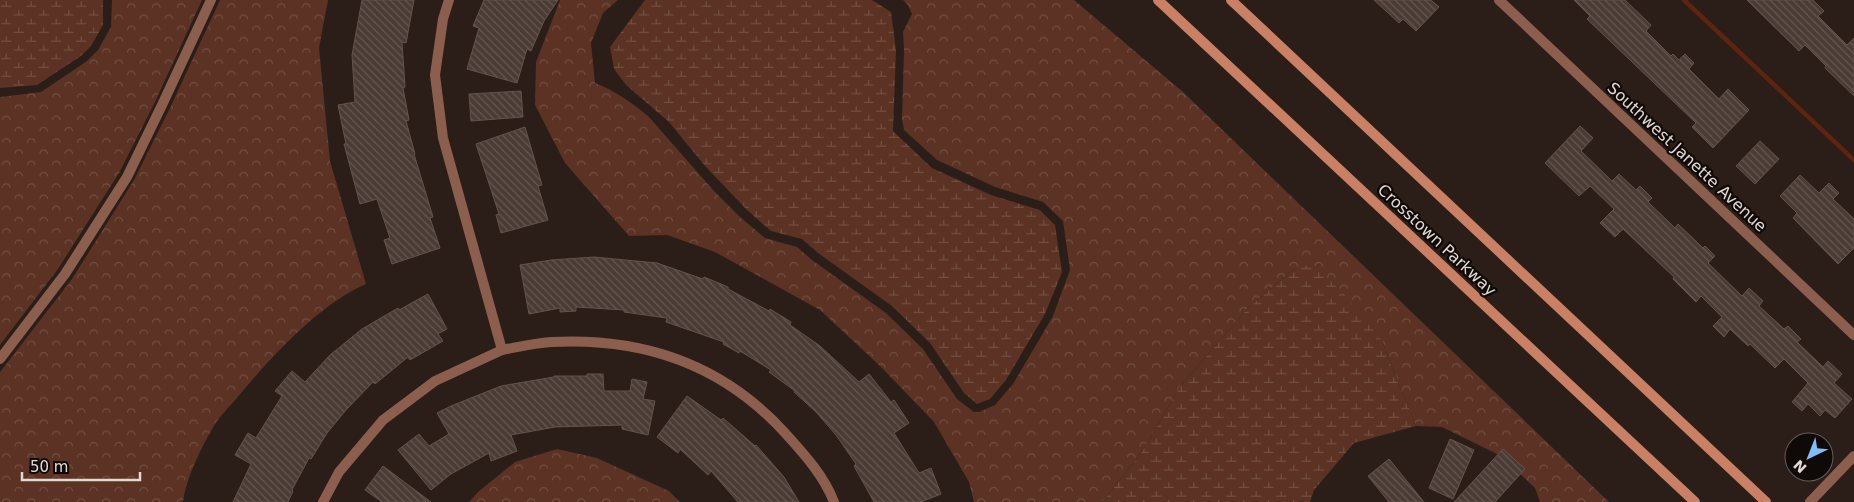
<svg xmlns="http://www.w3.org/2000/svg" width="1854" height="502" viewBox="0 0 1854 502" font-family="'DejaVu Sans',sans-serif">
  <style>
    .forest { fill: url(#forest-crowns) }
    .wetland { fill: url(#wetland-marsh) }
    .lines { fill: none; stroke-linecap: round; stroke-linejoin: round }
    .stream { stroke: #5d250f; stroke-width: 4.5 }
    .building { fill: url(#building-back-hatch); stroke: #64534d }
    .minor { stroke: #8c5e4d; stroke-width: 10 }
    .tertiary { stroke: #8c5e4d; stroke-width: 10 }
    .secondary { stroke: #ca8064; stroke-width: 10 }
    .labels { text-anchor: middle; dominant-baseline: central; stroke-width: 4.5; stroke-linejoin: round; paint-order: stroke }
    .street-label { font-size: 16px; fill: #e2d8d4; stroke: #0f0907 }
  </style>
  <defs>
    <pattern id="forest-crowns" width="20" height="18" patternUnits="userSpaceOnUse" patternTransform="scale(1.25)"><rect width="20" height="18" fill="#5b3223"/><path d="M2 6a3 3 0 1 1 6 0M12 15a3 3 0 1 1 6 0" fill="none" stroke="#724f42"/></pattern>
    <pattern id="wetland-marsh" width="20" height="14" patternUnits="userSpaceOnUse" patternTransform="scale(1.25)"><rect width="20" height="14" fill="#5b3223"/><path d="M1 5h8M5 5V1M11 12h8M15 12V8" fill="none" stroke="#724f42"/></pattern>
    <pattern id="building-back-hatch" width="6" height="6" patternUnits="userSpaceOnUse" patternTransform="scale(1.25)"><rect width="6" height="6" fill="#4a3b35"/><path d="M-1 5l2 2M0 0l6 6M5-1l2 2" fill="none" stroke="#645751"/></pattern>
  </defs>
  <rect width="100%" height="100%" fill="#2b1d18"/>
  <g class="forest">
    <polygon points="112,0 202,0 155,102 119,173 58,269 0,345 0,97 41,92 87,61 98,50 111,27"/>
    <path d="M220 0H328L319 48 330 161 366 284C318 305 270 358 237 398 230 406 221 415 215 424 202 446 186 478 183 502H0V372L72 279 134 180 170 108Z"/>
    <path d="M560 0H618L603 13 591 43 595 83C614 90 634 104 649 117L713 190 740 217 765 238 797 247 812 260 886 313 923 349 957 399 974 412H979L995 405 1013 384 1053 316 1070 270 1063 221 1043 202 995 187 937 160 904 130 902 119 904 50 903 32 912 14 908 5 903 0H1074L1183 92 1609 502H1540L1535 488 1501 456 1442 427 1416 426 1381 339 1295 268 1248 308 1179 388 1142 452 1102 502H974L969 482 934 422 881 367 820 310 715 252 667 235 629 236 565 163 535 105 536 62Z"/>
    <polygon points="557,449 597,458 669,491 680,502 469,502 478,492 515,462"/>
  </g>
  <g class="wetland">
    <polygon points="0,0 103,0 103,25 91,46 81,56 37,85 0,88"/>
    <polygon points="645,0 872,0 891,12 896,50 893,131 932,168 991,195 1040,210 1055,225 1062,272 1045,314 1006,380 990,399 977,404 964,393 930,343 892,306 818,253 802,239 771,231 747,210 705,166 669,122 626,85 614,69 610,47"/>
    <polygon points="1313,264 1343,293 1381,339 1416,426 1354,443 1314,490 1310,502 1102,502 1142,452 1179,388 1248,308 1295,268"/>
  </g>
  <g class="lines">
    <polyline class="stream" points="1684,0 1854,160"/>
  </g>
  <g class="building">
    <polygon points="362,0 414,0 406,43 402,42 405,87 403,88 409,120 406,121 415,154 414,154 433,217 430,218 440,248 392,264 384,240 390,238 377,199 360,204 344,144 346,144 338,105 355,102 352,55"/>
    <polygon points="484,0 558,0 544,21 531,51 527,49 517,83 467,69 479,28 473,26"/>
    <polygon points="1374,0 1431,0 1439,7 1416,31 1403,19 1399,23"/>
    <polygon points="1574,0 1625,0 1651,25 1646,31 1671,56 1673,54 1679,60 1685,54 1694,63 1689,69 1719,99 1728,89 1749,110 1713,148 1692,127 1696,123 1587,19 1590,16"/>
    <polygon points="1747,0 1813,0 1824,11 1818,16 1847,45 1854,38 1854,96 1825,68 1826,66 1805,45 1799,51"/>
    <polygon points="521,91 523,117 471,121 469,94"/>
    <polygon points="1580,126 1593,138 1581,151 1612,181 1619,174 1636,190 1640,186 1652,198 1648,202 1675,228 1678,224 1703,248 1705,246 1715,256 1708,263 1742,296 1749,288 1763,301 1759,306 1784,329 1788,326 1801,339 1797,342 1823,367 1828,361 1842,374 1834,383 1852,399 1835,418 1825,410 1820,416 1808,404 1802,411 1792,402 1808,383 1784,359 1775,368 1750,344 1748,346 1730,329 1724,337 1713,326 1722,317 1701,296 1696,302 1673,279 1674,277 1623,229 1615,237 1600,223 1614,209 1590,186 1579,196 1545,163"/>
    <polygon points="525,127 542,185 538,186 548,220 501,233 496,215 499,214 476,144"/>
    <polygon points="1760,141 1779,159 1755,184 1736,166"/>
    <polygon points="1800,175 1819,193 1829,183 1839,193 1833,199 1854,219 1854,248 1838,264 1793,218 1797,213 1780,196"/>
    <polygon points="594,257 657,263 703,279 704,277 728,287 728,289 769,311 770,309 791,322 790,325 820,346 859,382 869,374 891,402 894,400 909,423 894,433 919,473 931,468 941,494 921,502 874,502 854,466 856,464 836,435 816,412 794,392 795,391 769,372 771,370 740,351 739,353 723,344 724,342 666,322 667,318 624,312 624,310 576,307 576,311 560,312 560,308 529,314 520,265 551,260"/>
    <polygon points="428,294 447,329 438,334 443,341 410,360 408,357 375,384 373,382 346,410 327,433 311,459 309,458 292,490 293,491 288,502 233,502 251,464 235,455 248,433 256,438 282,396 275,391 292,371 305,382 330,355 362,329 398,308 399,310"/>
    <polygon points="587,374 603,374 604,391 630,391 632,379 647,382 643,399 655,401 648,435 622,429 622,425 555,427 511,435 517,451 491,461 489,453 451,474 431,490 398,450 419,434 429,446 449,434 437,413 451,406 501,386 554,377 554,376 587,376"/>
    <polygon points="687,396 721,420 723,418 755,446 756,445 784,477 799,502 738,502 711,471 708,475 680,449 678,453 657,437"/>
    <polygon points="1450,439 1474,450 1453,499 1429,488"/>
    <polygon points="1503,449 1525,469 1495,502 1454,502"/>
    <polygon points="1389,459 1424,502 1389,502 1368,476"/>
    <polygon points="383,466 431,502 382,502 365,490"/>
  </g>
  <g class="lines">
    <g class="minor">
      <polyline points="1499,0 1854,335"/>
      <path d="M502 350C518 347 535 343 551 342 644 337 724 365 786 434 805 455 824 476 834 502"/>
      <polyline points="323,502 339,472 383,420 435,381 502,350 443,138 435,75 443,19 449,0"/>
      <polyline points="1810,502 1854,456"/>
    </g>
    <polyline class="tertiary" points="0,359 65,274 127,177 162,105 211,0"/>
    <g class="secondary">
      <polyline points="1158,0 1695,502"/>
      <polyline points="1231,0 1766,502"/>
    </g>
  </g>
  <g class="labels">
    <g class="street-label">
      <text transform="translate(1687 157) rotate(43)">Southwest Janette Avenue</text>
      <text transform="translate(1437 240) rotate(43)">Crosstown Parkway</text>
    </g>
  </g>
  <g transform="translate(1809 457) rotate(223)"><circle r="24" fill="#0f0907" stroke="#635c59"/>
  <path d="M0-4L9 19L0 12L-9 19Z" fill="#82bcfa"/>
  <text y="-8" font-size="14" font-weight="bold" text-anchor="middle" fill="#e2d8d4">N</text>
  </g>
  <path d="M22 472v8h118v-8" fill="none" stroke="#e2d8d4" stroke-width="2.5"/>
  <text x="30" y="472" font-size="15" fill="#e2d8d4" stroke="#0f0907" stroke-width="4" paint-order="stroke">50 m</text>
</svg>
